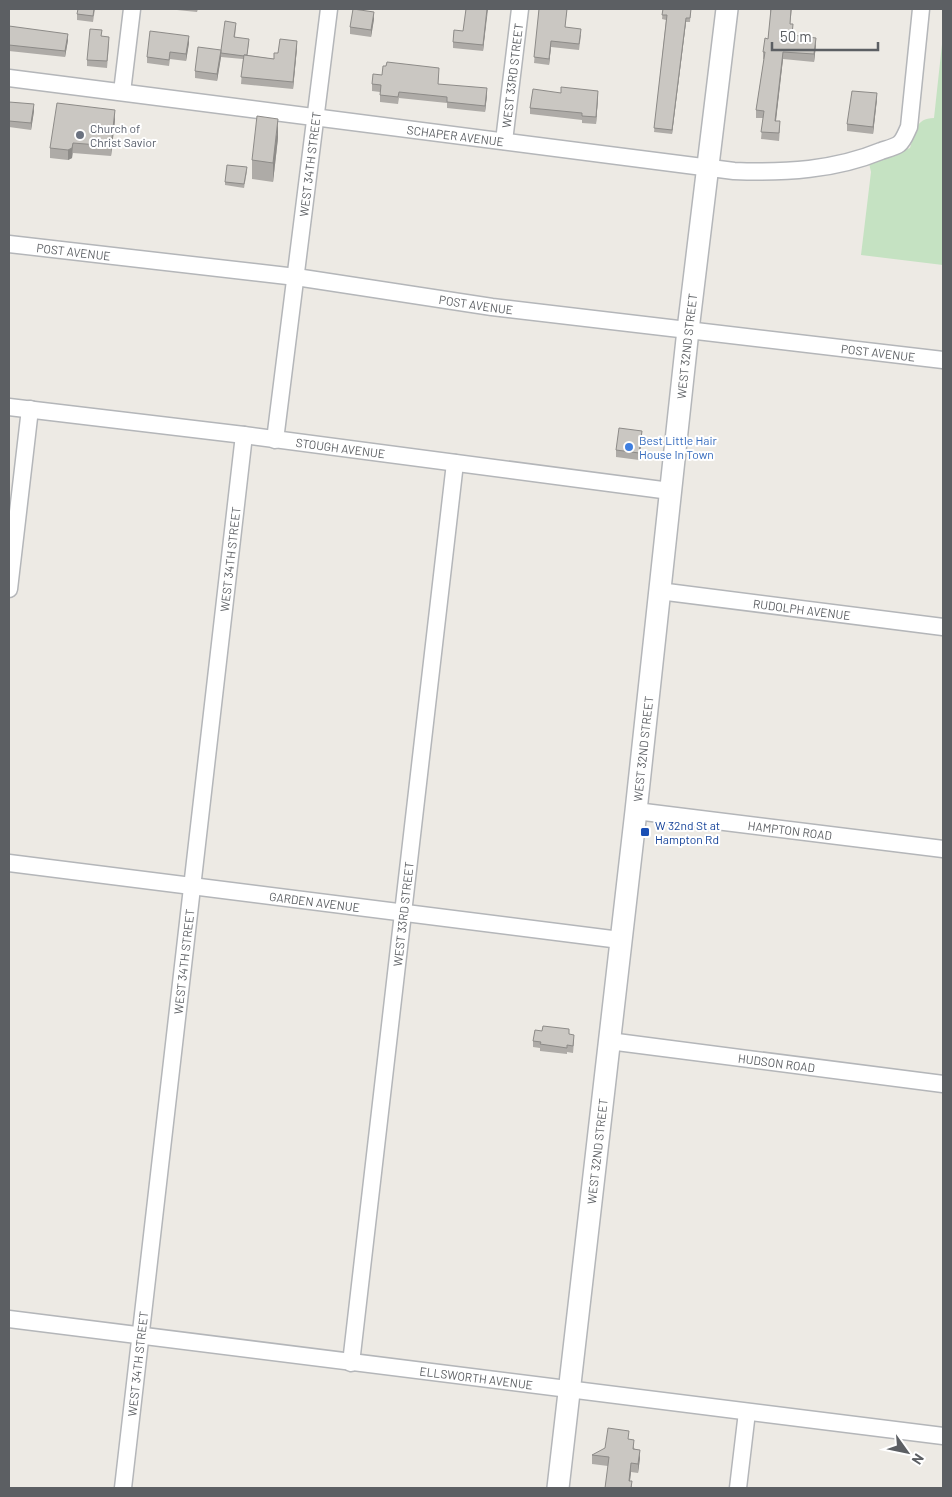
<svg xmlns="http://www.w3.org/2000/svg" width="952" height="1497" viewBox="0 0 952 1497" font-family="Barlow,sans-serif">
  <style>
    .green { fill: #c5e2c2 }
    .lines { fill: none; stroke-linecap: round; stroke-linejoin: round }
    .minor-casing { stroke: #b4b6b9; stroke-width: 19 }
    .tertiary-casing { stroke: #b4b6b9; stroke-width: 24 }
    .minor { stroke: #fff; stroke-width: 16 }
    .tertiary { stroke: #fff; stroke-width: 21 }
    .wall { fill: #aeaba7 }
    .shaded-wall { fill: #8d8b88 }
    .building { fill: #cac7c2; stroke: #8d8b88 }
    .worship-dot { fill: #6b7280; stroke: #fff; stroke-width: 2 }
    .shop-dot { fill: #3f7fe0; stroke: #fff; stroke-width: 2 }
    .transit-dot { fill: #1a4fb4; stroke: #fff; stroke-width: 2 }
    .labels { text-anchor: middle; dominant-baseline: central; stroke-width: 4; stroke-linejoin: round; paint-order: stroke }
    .street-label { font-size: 12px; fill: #5c5f63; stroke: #fff }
    .worship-label { font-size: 12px; fill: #5b616d; stroke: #fff; text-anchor: start }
    .shop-label { font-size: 12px; fill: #366cbe; stroke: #fff; text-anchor: start }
    .transit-label { font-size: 12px; fill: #164399; stroke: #fff; text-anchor: start }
  </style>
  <rect width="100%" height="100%" fill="#edeae4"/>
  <path class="green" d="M943 35V265L861 255 871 172 869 163 910 148C915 133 915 118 934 118Z"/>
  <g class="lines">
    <defs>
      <g id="minor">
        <path id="s1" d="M9 78 734 171C785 173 835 170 881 151 887 149 895 147 899 144 904 140 906 133 909 127L921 9"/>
        <polyline points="122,92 132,9"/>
        <path id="s2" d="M504 141 520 9"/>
        <path id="s3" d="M9 244 296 277 492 307 943 360"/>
        <path id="s4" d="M9 407 244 435 670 491"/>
        <path id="s5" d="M275 440 329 9"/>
        <polyline points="9,589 30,409"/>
        <path id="s6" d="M659 591 943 627"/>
        <path id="s7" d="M636 811 943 849"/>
        <path id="s8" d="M9 863 620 940"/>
        <path id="s9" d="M609 1041 943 1084"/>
        <path id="s10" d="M9 1319 943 1436"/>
        <path id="s11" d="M351 1363 455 463"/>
        <path id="s12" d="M123 1488 244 435"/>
        <polyline points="738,1488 747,1412"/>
      </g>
      <g id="tertiary">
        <path id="s13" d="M558 1488 636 811 688 330 727 9"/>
      </g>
    </defs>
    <use href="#minor" class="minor-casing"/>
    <use href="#tertiary" class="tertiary-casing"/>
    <use href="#minor" class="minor"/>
    <use href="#tertiary" class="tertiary"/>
  </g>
  <g class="wall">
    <polygon points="95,9 93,22 77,20 77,14"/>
    <polygon points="177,9 198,9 197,12 177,10"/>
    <polygon points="539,9 567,9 565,27 581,35 579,50 551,47 549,65 534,63"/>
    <polygon points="663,9 691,9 690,22 686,22 672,134 654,132 666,20 662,19"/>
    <polygon points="770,9 792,9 790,24 793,32 793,35 816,45 814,62 783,59 776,121 780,128 779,141 761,139 763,118 756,118 756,110 764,59 763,59 763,52 768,39 771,14 770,14"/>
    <polygon points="374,19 371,37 350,34 350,27"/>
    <polygon points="486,21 483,51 453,48 453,42"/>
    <polygon points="9,26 68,40 65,57 9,51"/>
    <polygon points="236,26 235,37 249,43 247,55 274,59 278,53 297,48 293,89 241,84 243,59 221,57 217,81 195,78 195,71 221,50"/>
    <polygon points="102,36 109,44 107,68 87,66 87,60"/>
    <polygon points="189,43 186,61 170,59 169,66 147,63 147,57"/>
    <polygon points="382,75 439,75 438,84 487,95 485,112 447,108 447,103 399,98 398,104 380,102 380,92 372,91 372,84"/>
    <polygon points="561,93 598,98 596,124 582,123 582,120 530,114 530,108"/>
    <polygon points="877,99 873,134 847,131 847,124"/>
    <polygon points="9,102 34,111 31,130 9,127"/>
    <polygon points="115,120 111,156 73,153 72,158 68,160 50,158 50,148"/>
    <polygon points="278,138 273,182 252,179 252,160"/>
    <polygon points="247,171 244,188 225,185 225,182"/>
    <polygon points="642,437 639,460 616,457 616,450"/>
    <polygon points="569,1034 574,1042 573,1053 567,1052 567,1054 540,1051 540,1048 533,1047 533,1041"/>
    <polygon points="629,1439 640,1458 638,1473 631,1472 630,1481 632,1488 608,1466 592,1464 592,1455"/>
  </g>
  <g class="shaded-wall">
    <polygon points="487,9 488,9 483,51 483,45"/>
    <polygon points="374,12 374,19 371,37 371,30"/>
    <polygon points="686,18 686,22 672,134 672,130"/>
    <polygon points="68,34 68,40 65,57 65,51"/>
    <polygon points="189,36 189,43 186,61 186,54"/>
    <polygon points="816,38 816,45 814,62 814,54"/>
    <polygon points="297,41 297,48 293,89 293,82"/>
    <polygon points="551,41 551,47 549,65 549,59"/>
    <polygon points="221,50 221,57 217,81 217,74"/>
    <polygon points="783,52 783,59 775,128 775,121"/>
    <polygon points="487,88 487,95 485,112 485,106"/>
    <polygon points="598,91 598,98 596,124 596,117"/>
    <polygon points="877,93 877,99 873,134 873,127"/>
    <polygon points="34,104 34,111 31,130 31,123"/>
    <polygon points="115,110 115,120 111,156 111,146"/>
    <polygon points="278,119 278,138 273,182 273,163"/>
    <polygon points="73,143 72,158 68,160 68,150"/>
    <polygon points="642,431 642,437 639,460 639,453"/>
    <polygon points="640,1450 640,1458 638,1473 638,1464"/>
    <polygon points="631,1463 631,1472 629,1488 629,1481"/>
  </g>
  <g class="building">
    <polygon points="78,9 94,9 93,16 77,14"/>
    <polygon points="353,9 374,12 371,30 350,27"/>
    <polygon points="466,9 487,9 483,45 453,42 454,30 463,31"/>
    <polygon points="539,9 567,9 565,27 581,29 579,44 551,41 549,59 534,57"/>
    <polygon points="663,9 691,9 690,18 686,18 672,130 654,128 667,15 662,15"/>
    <polygon points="771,9 791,9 790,24 793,24 792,35 816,38 814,54 783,52 775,121 780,121 779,133 761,132 764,111 756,110 765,52 763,52 765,38 768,39"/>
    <polygon points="225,21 236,23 234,37 249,39 247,55 244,55 244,56 221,53 221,50"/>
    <polygon points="9,26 68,34 65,51 9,45"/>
    <polygon points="90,29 102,30 101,36 109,37 107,61 87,60"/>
    <polygon points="150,31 189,36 186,54 170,52 169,60 147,57"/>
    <polygon points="280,39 297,41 293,82 241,77 244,55 274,59 274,53 278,53"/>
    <polygon points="198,47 221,50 217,74 195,71"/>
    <polygon points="387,62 439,68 438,84 487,88 485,106 447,102 447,97 399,92 398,97 380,95 381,85 372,84 373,74 382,75 383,66 386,66"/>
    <polygon points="561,87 598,91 596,117 582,116 582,113 530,108 533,89 561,93"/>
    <polygon points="852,91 877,93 873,127 847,124"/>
    <polygon points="9,102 34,104 31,123 9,121"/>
    <polygon points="57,103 115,110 111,146 73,143 72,148 68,150 50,148"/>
    <polygon points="257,116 278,119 273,163 252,160"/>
    <polygon points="227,165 247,167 244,184 225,182"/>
    <polygon points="619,428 642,431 639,453 616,450"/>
    <polygon points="543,1026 569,1029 569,1034 574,1035 573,1046 567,1045 567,1048 540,1044 541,1042 533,1041 535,1030 542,1031"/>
    <polygon points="608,1428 629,1431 628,1439 634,1440 633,1449 640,1450 638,1464 631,1463 629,1481 632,1481 631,1488 605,1488 609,1457 592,1455 605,1448"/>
  </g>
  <circle class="worship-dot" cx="80" cy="135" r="5"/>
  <circle class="shop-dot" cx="629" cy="447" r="5"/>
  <rect class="transit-dot" x="640" y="827" width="10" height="10" rx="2.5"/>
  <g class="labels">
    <g class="street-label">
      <text stroke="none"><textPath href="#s2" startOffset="66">WEST 33RD STREET</textPath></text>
      <text stroke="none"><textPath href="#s1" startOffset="450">SCHAPER AVENUE</textPath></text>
      <text stroke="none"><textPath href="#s5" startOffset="278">WEST 34TH STREET</textPath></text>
      <text stroke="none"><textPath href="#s3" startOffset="65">POST AVENUE</textPath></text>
      <text stroke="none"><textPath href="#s3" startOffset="471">POST AVENUE</textPath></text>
      <text stroke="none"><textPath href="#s13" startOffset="1149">WEST 32ND STREET</textPath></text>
      <text stroke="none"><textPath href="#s3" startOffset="876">POST AVENUE</textPath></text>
      <text stroke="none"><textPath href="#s4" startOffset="334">STOUGH AVENUE</textPath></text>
      <text stroke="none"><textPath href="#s12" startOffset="935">WEST 34TH STREET</textPath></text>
      <text stroke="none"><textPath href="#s6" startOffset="144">RUDOLPH AVENUE</textPath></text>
      <text stroke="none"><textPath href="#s13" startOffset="744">WEST 32ND STREET</textPath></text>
      <text stroke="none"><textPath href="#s7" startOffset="155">HAMPTON ROAD</textPath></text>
      <text stroke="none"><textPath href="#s8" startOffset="308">GARDEN AVENUE</textPath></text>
      <text stroke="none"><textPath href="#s11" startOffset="452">WEST 33RD STREET</textPath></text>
      <text stroke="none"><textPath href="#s12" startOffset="530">WEST 34TH STREET</textPath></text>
      <text stroke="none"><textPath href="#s9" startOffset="169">HUDSON ROAD</textPath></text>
      <text stroke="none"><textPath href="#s13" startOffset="339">WEST 32ND STREET</textPath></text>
      <text stroke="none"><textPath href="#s12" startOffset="125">WEST 34TH STREET</textPath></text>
      <text stroke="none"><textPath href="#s10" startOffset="471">ELLSWORTH AVENUE</textPath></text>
    </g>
    <g class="worship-label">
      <text x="90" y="128">Church of<tspan x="90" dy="14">Christ Savior</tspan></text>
    </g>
    <g class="shop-label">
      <text x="639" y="440">Best Little Hair<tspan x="639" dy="14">House In Town</tspan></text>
    </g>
    <g class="transit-label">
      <text x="655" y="825">W 32nd St at<tspan x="655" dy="14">Hampton Rd</tspan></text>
    </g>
  </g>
  <rect width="952" height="1497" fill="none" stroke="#5c5f63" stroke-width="20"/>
  <g transform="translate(907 1452) rotate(123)" stroke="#ffffff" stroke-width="4" paint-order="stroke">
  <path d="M0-4L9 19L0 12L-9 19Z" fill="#5c5f63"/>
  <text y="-8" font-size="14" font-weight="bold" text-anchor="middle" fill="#5c5f63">N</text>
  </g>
  <path d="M772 42v8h106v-8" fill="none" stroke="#5c5f63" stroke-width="2.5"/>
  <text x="780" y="42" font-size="15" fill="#5c5f63" stroke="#ffffff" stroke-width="4" paint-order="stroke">50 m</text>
</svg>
